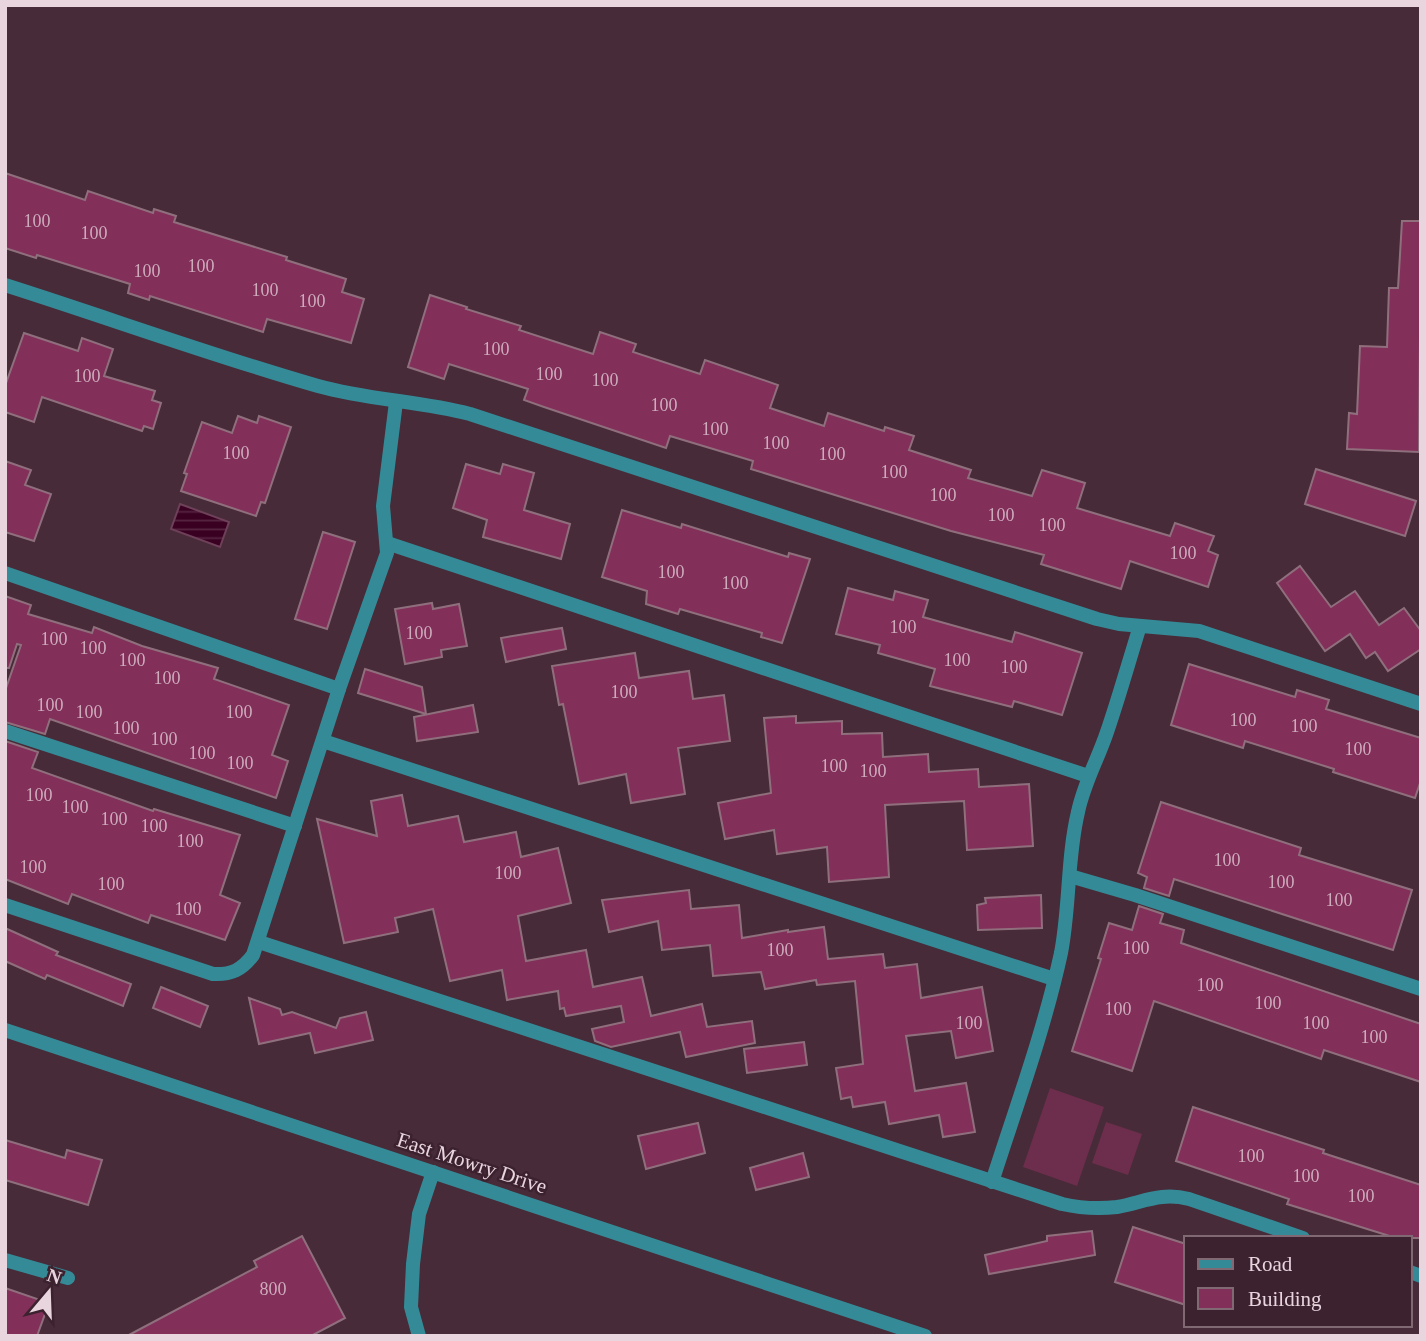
<svg xmlns="http://www.w3.org/2000/svg" width="1426" height="1341" viewBox="0 0 1426 1341" font-family="Georgia,serif">
  <style>
    .pitch { fill: #6d2e4d }
    .water { fill: url(#water-rules); stroke: #6e4059; stroke-width: 2 }
    .building { fill: #822f5a; stroke: #906f7d; stroke-width: 2 }
    .lines { fill: none; stroke-linecap: round; stroke-linejoin: round }
    .minor { stroke: #348b97; stroke-width: 14 }
    .tertiary { stroke: #348b97; stroke-width: 14 }
    .labels { text-anchor: middle; dominant-baseline: central; stroke-width: 5; stroke-linejoin: round; paint-order: stroke }
    .number-label { font-size: 18px; fill: #ceacbc }
    .street-label { font-size: 21px; fill: #e8d5dd; stroke: #3c212e }
  </style>
  <defs>
    <pattern id="water-rules" width="6" height="5" patternUnits="userSpaceOnUse" patternTransform="scale(1.75)"><rect width="6" height="5" fill="#390021"/><path d="M0 2.5h6" fill="none" stroke="#562441"/></pattern>
  </defs>
  <rect width="100%" height="100%" fill="#472b38"/>
  <g class="pitch">
    <polygon points="1050,1088 1104,1107 1077,1186 1023,1167"/>
    <polygon points="1106,1122 1142,1134 1128,1175 1092,1163"/>
  </g>
  <polygon class="water" points="180,504 229,522 220,547 171,529"/>
  <g class="building">
    <polygon points="5,173 85,200 88,191 153,213 154,209 176,216 174,222 287,257 286,260 346,279 342,292 364,299 351,343 267,319 263,332 150,296 149,300 128,293 130,284 37,255 36,258 5,248"/>
    <polygon points="1402,221 1421,221 1419,452 1347,449 1349,413 1357,414 1360,346 1387,347 1389,288 1398,288"/>
    <polygon points="430,295 467,307 466,309 521,326 519,330 593,354 600,332 636,344 633,352 700,374 705,360 778,385 770,408 824,426 828,413 884,431 885,427 914,436 909,450 971,470 968,478 1032,496 1042,470 1085,483 1077,508 1170,536 1175,523 1214,536 1208,551 1218,555 1208,587 1130,561 1121,589 1041,564 1044,555 951,531 751,469 753,461 670,436 666,448 544,407 524,400 528,389 449,364 444,379 408,367"/>
    <polygon points="24,333 78,351 82,338 113,349 104,376 155,391 152,400 161,403 153,429 144,426 142,431 42,397 34,422 5,412 5,386"/>
    <polygon points="238,416 257,423 259,416 291,427 265,503 261,502 256,516 181,491 187,474 184,473 202,422 232,433"/>
    <polygon points="5,461 31,470 25,485 51,494 34,541 5,532"/>
    <polygon points="466,464 500,474 503,464 534,473 524,510 570,524 561,559 483,537 487,520 453,508"/>
    <polygon points="1316,469 1416,501 1405,536 1305,504"/>
    <polygon points="622,510 681,528 682,524 788,557 789,553 810,559 782,643 761,637 762,633 680,609 678,614 646,604 647,591 602,577"/>
    <polygon points="323,532 355,542 327,629 295,619"/>
    <polygon points="1300,566 1331,607 1355,591 1379,625 1404,608 1421,631 1421,649 1388,671 1375,652 1366,658 1350,634 1325,651 1277,583"/>
    <polygon points="848,588 893,600 895,591 928,600 923,617 1012,642 1015,632 1082,653 1062,715 1014,701 1012,707 930,686 935,669 878,653 880,645 836,634"/>
    <polygon points="5,596 31,605 28,614 92,633 94,627 142,646 218,668 214,679 289,705 272,755 288,761 276,798 50,719 45,734 5,722 5,691 21,645 17,644 9,668 5,668"/>
    <polygon points="432,603 433,609 459,604 467,646 441,650 442,657 405,664 395,609"/>
    <polygon points="562,628 566,649 506,662 501,638"/>
    <polygon points="635,653 639,678 689,671 693,699 724,695 730,741 678,748 685,794 631,803 626,774 579,784 563,704 559,705 552,666"/>
    <polygon points="1189,664 1295,697 1297,690 1329,700 1326,709 1421,738 1421,780 1415,798 1333,772 1334,769 1245,741 1243,748 1171,725"/>
    <polygon points="365,669 422,687 426,714 358,693"/>
    <polygon points="473,705 478,732 417,741 414,717"/>
    <polygon points="796,716 796,723 842,721 842,734 882,733 883,757 928,754 929,772 978,769 979,787 1029,784 1033,846 967,850 964,801 885,805 889,877 829,882 827,847 777,854 774,830 725,839 718,803 771,793 764,718"/>
    <polygon points="5,741 38,752 32,768 153,811 154,809 240,835 220,895 240,903 225,940 151,915 148,923 72,894 68,904 5,879"/>
    <polygon points="402,795 408,826 458,816 464,842 516,832 521,857 558,848 571,903 518,916 526,961 586,950 593,987 642,977 651,1016 702,1004 707,1027 752,1021 755,1043 686,1057 680,1032 611,1047 595,1041 592,1029 624,1022 621,1006 566,1016 564,1008 560,1009 558,991 507,1000 502,970 450,981 433,909 395,918 398,932 344,943 317,819 377,836 371,801"/>
    <polygon points="1161,802 1301,848 1299,855 1412,890 1393,950 1174,879 1169,896 1144,888 1147,877 1138,873"/>
    <polygon points="689,890 691,909 739,905 742,938 788,930 788,932 824,927 828,959 883,954 885,968 917,964 921,998 982,987 993,1051 956,1058 951,1031 906,1036 915,1091 966,1083 975,1132 943,1137 939,1115 889,1124 885,1102 853,1107 851,1097 841,1099 836,1068 863,1064 855,981 817,985 816,980 765,989 761,972 713,976 710,945 662,950 658,921 609,932 602,900"/>
    <polygon points="1041,895 1042,928 978,930 977,905 986,903 985,898"/>
    <polygon points="1139,906 1163,914 1160,923 1184,930 1181,943 1421,1024 1421,1082 1324,1050 1321,1059 1154,1001 1132,1071 1072,1051 1101,959 1098,958 1109,923 1132,930"/>
    <polygon points="5,928 58,952 56,955 131,984 123,1006 47,975 45,979 5,961"/>
    <polygon points="161,987 208,1006 200,1027 153,1008"/>
    <polygon points="249,998 280,1009 282,1015 292,1012 336,1028 340,1018 366,1012 373,1040 315,1053 310,1033 259,1044"/>
    <polygon points="804,1042 807,1065 747,1073 744,1049"/>
    <polygon points="1193,1107 1324,1150 1323,1153 1421,1185 1421,1238 1396,1238 1287,1204 1289,1199 1176,1161"/>
    <polygon points="698,1123 705,1153 646,1169 638,1136"/>
    <polygon points="5,1140 65,1158 67,1150 102,1160 88,1205 5,1180"/>
    <polygon points="803,1153 809,1177 756,1190 750,1168"/>
    <polygon points="1133,1227 1186,1244 1186,1305 1115,1282"/>
    <polygon points="1092,1231 1095,1255 989,1274 985,1255 1047,1241 1047,1236"/>
    <polygon points="302,1236 345,1318 311,1336 127,1336 257,1267 254,1261"/>
    <polygon points="5,1288 49,1303 37,1336 5,1336"/>
  </g>
  <g class="lines">
    <g class="minor">
      <path d="M5 285C109 318 213 356 318 386 368 400 420 401 470 414L1097 619 1119 624 1199 631 1421 704"/>
      <polyline points="387,543 1088,776"/>
      <polyline points="5,573 339,689"/>
      <polyline points="5,731 295,826"/>
      <polyline points="323,741 1054,979"/>
      <polyline points="1070,876 1135,895 1421,989"/>
      <path d="M5 905 213 974C231 975 242 970 253 955L339 689 387 553 383 506 396 402"/>
      <path d="M259 942 1062 1204C1080 1208 1099 1209 1117 1207 1144 1202 1161 1192 1189 1199L1303 1238"/>
      <path d="M992 1182C1016 1107 1044 1031 1061 953 1070 906 1067 858 1078 812 1084 783 1098 759 1107 732 1119 697 1129 661 1140 626"/>
      <polyline points="5,1260 68,1278"/>
      <polyline points="1410,1272 1421,1276"/>
      <polyline points="419,1336 411,1307 413,1264 419,1214 433,1172"/>
    </g>
    <polyline class="tertiary" points="5,1030 925,1336"/>
  </g>
  <g class="labels">
    <g class="number-label">
      <text x="37" y="221">100</text>
      <text x="94" y="233">100</text>
      <text x="201" y="266">100</text>
      <text x="147" y="271">100</text>
      <text x="265" y="290">100</text>
      <text x="312" y="301">100</text>
      <text x="496" y="349">100</text>
      <text x="549" y="374">100</text>
      <text x="87" y="376">100</text>
      <text x="605" y="380">100</text>
      <text x="664" y="405">100</text>
      <text x="715" y="429">100</text>
      <text x="776" y="443">100</text>
      <text x="236" y="453">100</text>
      <text x="832" y="454">100</text>
      <text x="894" y="472">100</text>
      <text x="943" y="495">100</text>
      <text x="1001" y="515">100</text>
      <text x="1052" y="525">100</text>
      <text x="1183" y="553">100</text>
      <text x="671" y="572">100</text>
      <text x="735" y="583">100</text>
      <text x="903" y="627">100</text>
      <text x="419" y="633">100</text>
      <text x="54" y="639">100</text>
      <text x="93" y="648">100</text>
      <text x="132" y="660">100</text>
      <text x="957" y="660">100</text>
      <text x="1014" y="667">100</text>
      <text x="167" y="678">100</text>
      <text x="624" y="692">100</text>
      <text x="50" y="705">100</text>
      <text x="89" y="712">100</text>
      <text x="239" y="712">100</text>
      <text x="1243" y="720">100</text>
      <text x="1304" y="726">100</text>
      <text x="126" y="728">100</text>
      <text x="164" y="739">100</text>
      <text x="1358" y="749">100</text>
      <text x="202" y="753">100</text>
      <text x="240" y="763">100</text>
      <text x="834" y="766">100</text>
      <text x="873" y="771">100</text>
      <text x="39" y="795">100</text>
      <text x="75" y="807">100</text>
      <text x="114" y="819">100</text>
      <text x="154" y="826">100</text>
      <text x="190" y="841">100</text>
      <text x="1227" y="860">100</text>
      <text x="33" y="867">100</text>
      <text x="508" y="873">100</text>
      <text x="1281" y="882">100</text>
      <text x="111" y="884">100</text>
      <text x="1339" y="900">100</text>
      <text x="188" y="909">100</text>
      <text x="1136" y="948">100</text>
      <text x="780" y="950">100</text>
      <text x="1210" y="985">100</text>
      <text x="1268" y="1003">100</text>
      <text x="1118" y="1009">100</text>
      <text x="969" y="1023">100</text>
      <text x="1316" y="1023">100</text>
      <text x="1374" y="1037">100</text>
      <text x="1251" y="1156">100</text>
      <text x="1306" y="1176">100</text>
      <text x="1361" y="1196">100</text>
      <text x="273" y="1289">800</text>
    </g>
    <g class="street-label">
      <text transform="translate(472 1163) rotate(18)">East Mowry Drive</text>
    </g>
  </g>
  <rect width="1426" height="1341" fill="none" stroke="#e8d5dd" stroke-width="14"/>
  <rect x="1184" y="1236" width="228" height="91" fill="#3c212e" stroke="#816974" stroke-width="2"/>
  <rect x="1198" y="1259" width="35" height="10" fill="#348b97" stroke="#816974" stroke-width="2"/>
  <text x="1248" y="1271" font-size="21" fill="#e8d5dd">Road</text>
  <rect x="1198" y="1288" width="35" height="21" fill="#822f5a" stroke="#816974" stroke-width="2"/>
  <text x="1248" y="1306" font-size="21" fill="#e8d5dd">Building</text>
  <g transform="translate(49 1292) rotate(19)" stroke="#3c212e" stroke-width="5" paint-order="stroke">
  <path d="M0-5L12 26L0 18L-12 26Z" fill="#e8d5dd"/>
  <text y="-10" font-size="19" font-weight="bold" text-anchor="middle" fill="#e8d5dd">N</text>
  </g>
</svg>
